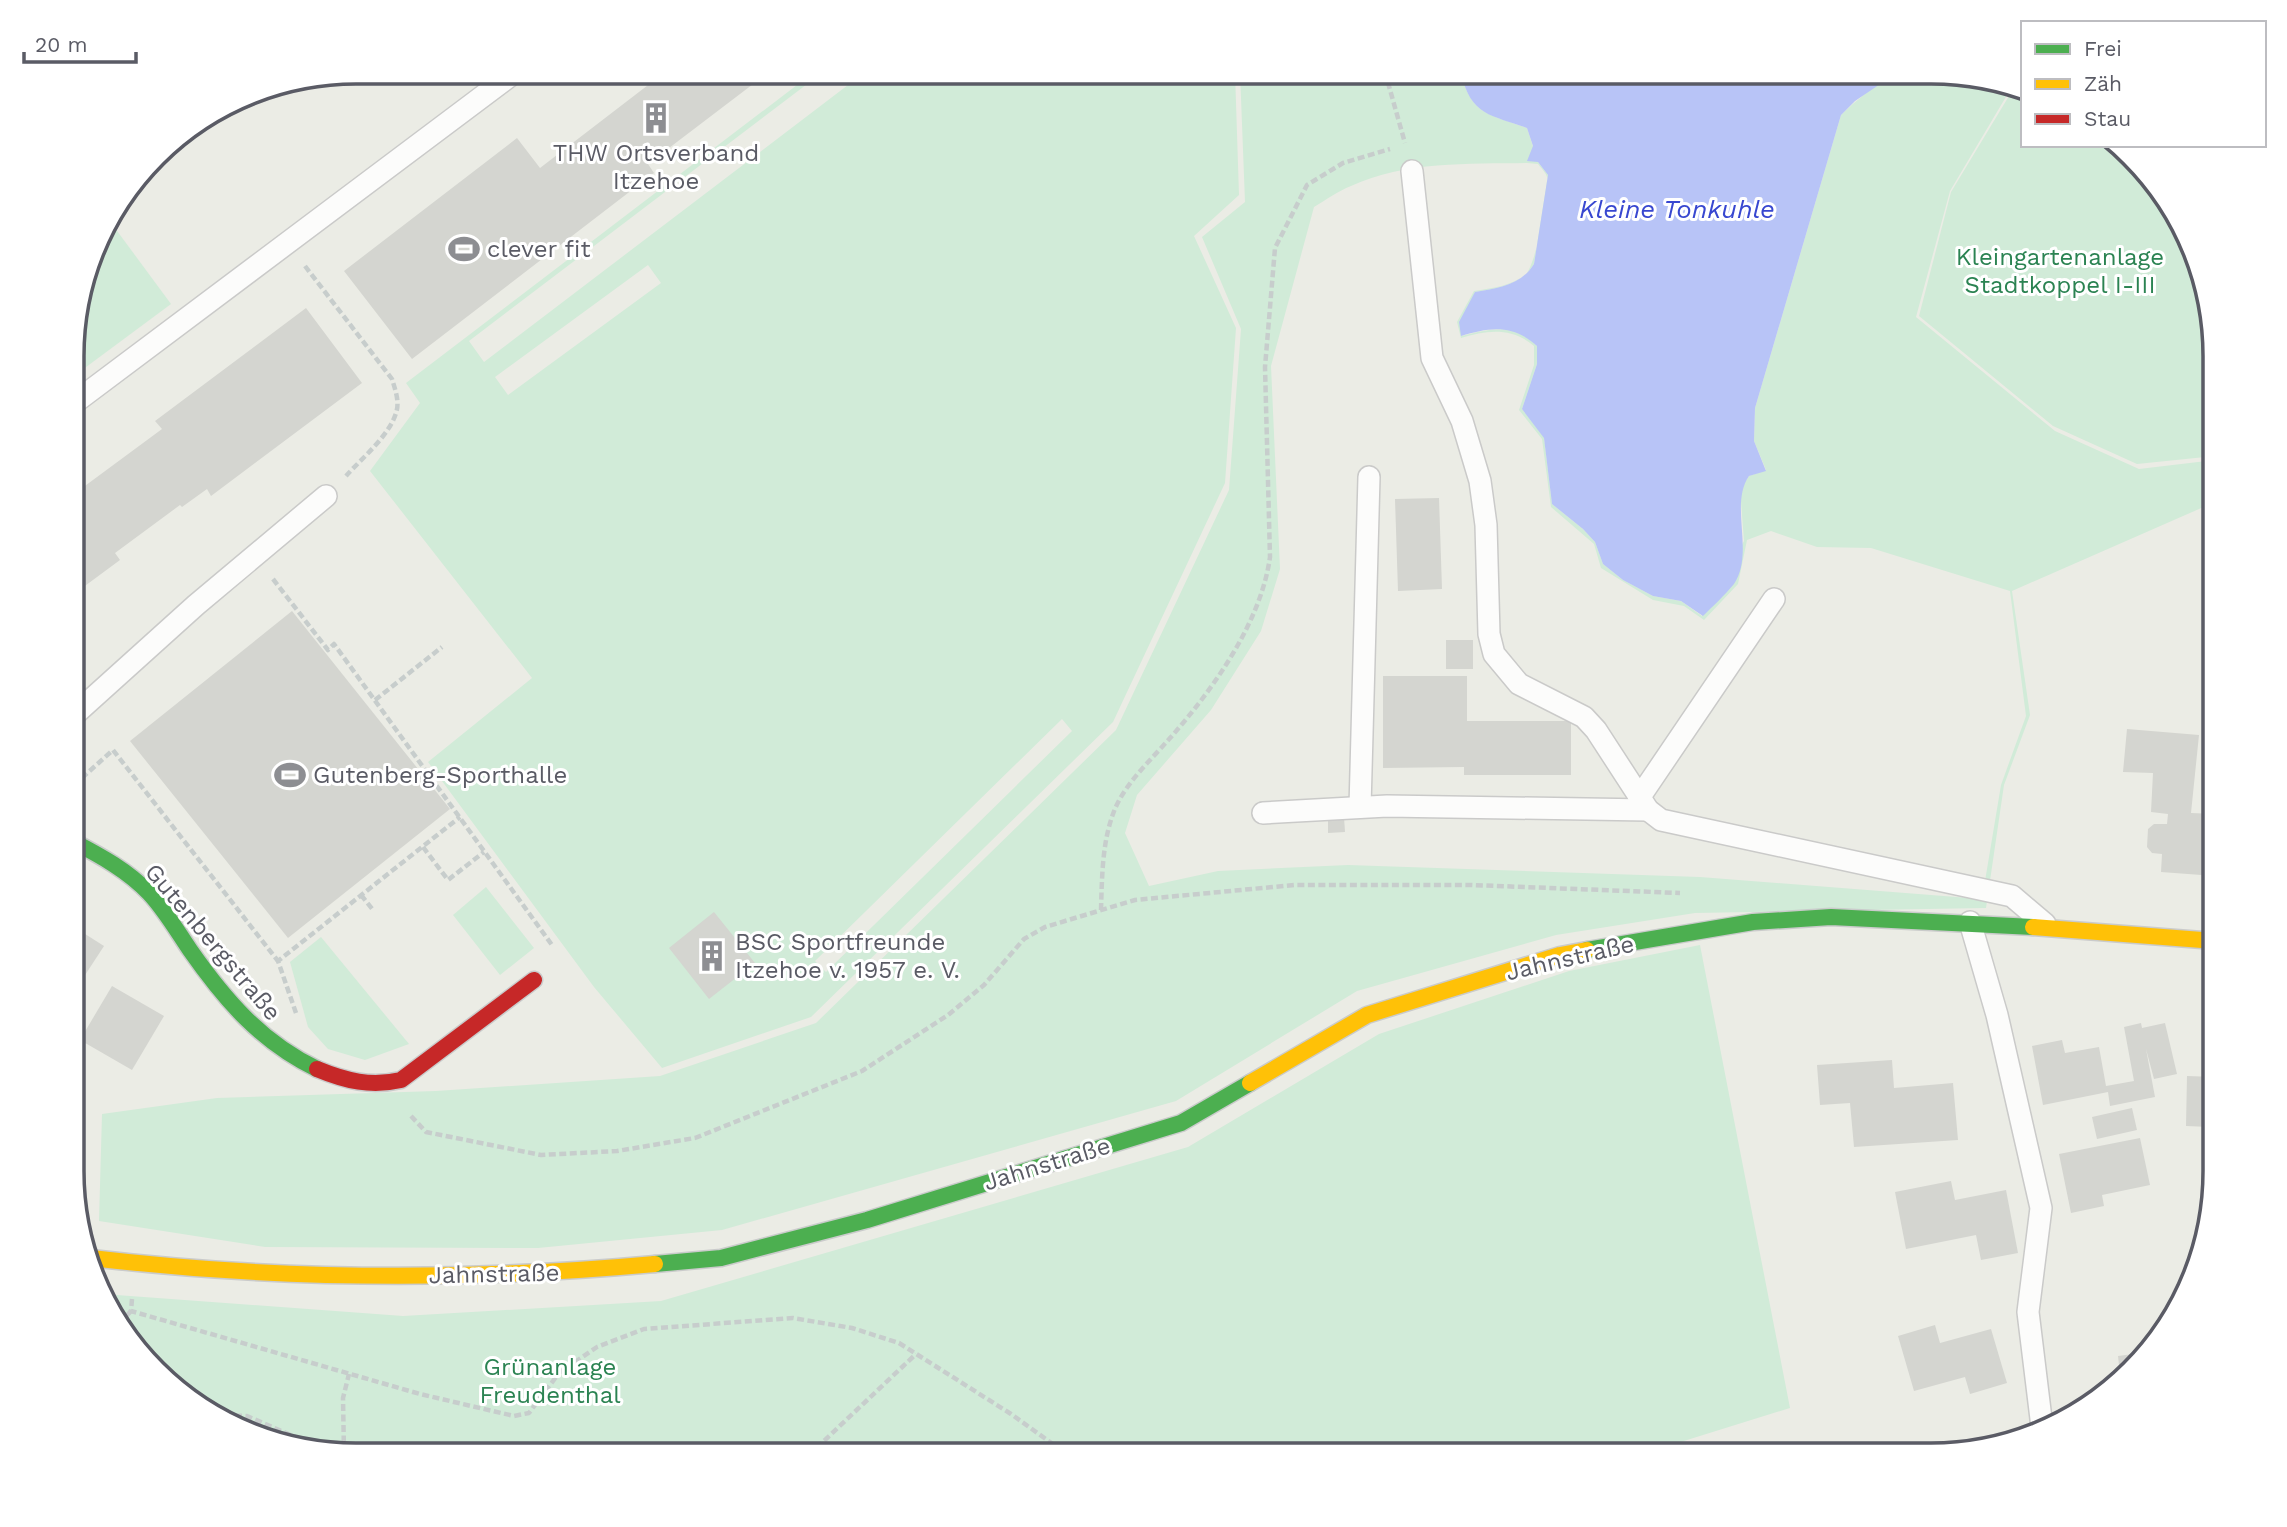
<svg xmlns="http://www.w3.org/2000/svg" width="2287" height="1527" viewBox="0 0 2287 1527" font-family="'Work Sans',sans-serif">
  <style>
    .green { fill: #d1ebd8; fill-rule: evenodd }
    .water { fill: #b8c4f7 }
    .building { fill: #d4d5d0 }
    .lines { fill: none; stroke-linecap: round; stroke-linejoin: round }
    .lane-casing { stroke: #cacac9; stroke-width: 24 }
    .fast-casing { stroke: #cacbcb; stroke-width: 19 }
    .slow-casing { stroke: #cacbcb; stroke-width: 19 }
    .jam-casing { stroke: #cacbcb; stroke-width: 19 }
    .path { stroke: #c7cdcc; stroke-width: 4.5; stroke-dasharray: 7 3.5; stroke-linecap: butt }
    .lane { stroke: #fcfcfb; stroke-width: 21 }
    .fast { stroke: #4caf50; stroke-width: 16 }
    .slow { stroke: #ffc107; stroke-width: 16 }
    .jam { stroke: #c62828; stroke-width: 16 }
    .labels { text-anchor: middle; dominant-baseline: central; stroke-width: 6; stroke-linejoin: round; paint-order: stroke }
    .poi-label { font-size: 24px; fill: #5a5b65; stroke: #fff; text-anchor: start }
    .park-label { font-size: 24px; fill: #2b8352; stroke: #fff }
    .street-label { font-size: 24px; fill: #5a5b65; stroke: #fff }
    .water-label { font-size: 26px; font-style: italic; fill: #3847d0; stroke: #fff }
    .rim { fill: none; stroke: #5a5b65; stroke-width: 3.5 }
  </style>
  <rect width="100%" height="100%" fill="#ebece5"/>
  <g class="green">
    <path d="M814 72H823L469 341 484 362 865 72H1235L1239 195 1194 236 1236 328 1225 483 1113 722 811 1017 662 1068 594 987 428 762 532 678 370 471 420 403 406 383ZM648 265 661 283 508 395 495 377ZM1062 719 1072 731 826 972 815 961Z"/>
    <path d="M1240 72H1461C1470 116 1493 115 1527 128L1538 162 1548 175 1534 264C1521 285 1499 288 1475 292L1461 336C1492 329 1512 322 1537 346V364L1522 409 1544 437 1552 504 1583 529 1595 542 1603 564 1623 580 1653 596 1681 601 1702 616 1744 541 1740 489 1749 476 1766 470 1754 441 1755 408 1841 115C1852 104 1884 77 1898 72 1918 64 1990 81 2013 85L1950 191 1916 317 2055 431 2139 469 2215 460V502L2012 591 2030 715 2004 785 1986 908 1695 913 1556 935 1357 991 1176 1101 722 1230 538 1248 265 1247 99 1221 102 1114 217 1098 436 1091 660 1076 816 1023 1116 730 1229 490 1241 329 1202 237 1245 202ZM1527 163 1538 164C1541 168 1546 173 1547 177 1550 192 1536 264 1526 274 1512 286 1492 288 1474 291L1457 322 1461 338C1487 330 1512 327 1534 346V365L1519 410 1542 439 1551 507 1594 544 1601 568 1653 600 1684 606 1704 620 1738 584 1747 540 1771 531 1817 547 1871 548 2010 591 2026 716 2001 785 1982 899 1700 877 1348 865 1218 871 1149 886 1125 833 1137 795 1211 710 1261 631 1280 569 1271 366 1314 207C1326 200 1338 191 1351 186 1405 161 1470 164 1527 163Z"/>
    <polygon points="2015,86 2023,87 2023,145 2113,145 2177,214 2215,338 2215,456 2137,464 2053,426 1919,316 1951,192"/>
    <polygon points="109,220 171,304 78,373 74,368 74,319 101,230"/>
    <polygon points="486,887 534,948 500,975 453,915"/>
    <polygon points="321,937 409,1044 365,1060 328,1049 308,1027 290,962"/>
    <polygon points="1700,945 1790,1408 1639,1455 355,1455 265,1440 198,1407 110,1314 103,1294 403,1316 661,1301 1188,1147 1379,1034 1569,971"/>
  </g>
  <path class="water" d="M1461 72H1898L1855 101 1841 115 1755 408 1754 441 1766 471 1749 476C1729 505 1755 552 1734 584 1725 595 1713 606 1703 616L1681 601 1653 596 1623 580 1603 564 1595 542 1583 529 1552 504 1544 438 1522 409 1537 364V346C1513 324 1490 327 1461 336L1459 322 1475 292C1499 288 1521 285 1534 264L1548 175 1538 162 1527 161 1533 146 1527 128C1493 115 1470 117 1461 72Z"/>
  <g class="building">
    <polygon points="665,72 769,72 648,164 654,173 412,359 344,271 517,138 540,168"/>
    <polygon points="306,308 362,383 211,496 207,489 182,507 180,505 115,553 120,560 74,594 74,494 162,429 155,421"/>
    <polygon points="1439,498 1442,589 1398,591 1395,499"/>
    <polygon points="292,611 450,809 288,938 130,741"/>
    <rect x="1446" y="640" width="27" height="29"/>
    <polygon points="1383,676 1467,676 1467,721 1571,721 1571,775 1464,775 1464,767 1383,768"/>
    <polygon points="2127,729 2199,735 2191,813 2215,814 2215,876 2161,872 2162,854 2152,853 2147,847 2148,829 2154,824 2167,824 2168,814 2151,812 2153,773 2123,772"/>
    <polygon points="1344,817 1345,832 1328,833 1328,818"/>
    <polygon points="714,912 755,963 709,999 669,948"/>
    <polygon points="74,927 104,946 74,992"/>
    <polygon points="112,986 164,1016 132,1070 80,1040"/>
    <polygon points="2141,1023 2142,1028 2165,1023 2177,1074 2154,1079 2146,1049 2155,1097 2110,1106 2108,1092 2043,1105 2032,1046 2062,1040 2065,1053 2099,1047 2106,1086 2134,1081 2124,1027"/>
    <polygon points="1892,1060 1894,1088 1953,1083 1958,1140 1854,1147 1850,1103 1820,1105 1817,1065"/>
    <polygon points="2187,1076 2215,1077 2215,1153 2209,1153 2210,1127 2186,1126"/>
    <polygon points="2132,1108 2137,1130 2097,1139 2092,1117"/>
    <polygon points="2140,1138 2150,1185 2102,1195 2104,1206 2071,1213 2059,1154"/>
    <polygon points="1951,1181 1955,1200 2006,1190 2018,1253 1981,1260 1976,1235 1906,1249 1895,1192"/>
    <polygon points="2212,1201 2208,1225 2205,1226 2199,1205"/>
    <polygon points="1935,1325 1940,1343 1991,1329 2007,1383 1970,1394 1965,1377 1914,1391 1898,1336"/>
    <polygon points="2141,1353 2120,1374 2118,1356"/>
  </g>
  <g class="lines">
    <defs>
      <g id="lane">
        <polyline points="1412,171 1432,358 1462,421 1480,481 1486,525 1489,634 1494,654 1519,684 1584,717 1596,730 1648,810 1661,820 2012,896 2045,924"/>
        <polyline points="74,403 515,72"/>
        <polyline points="74,715 196,605 326,496"/>
        <polyline points="1639,798 1774,599"/>
        <polyline points="1360,807 1369,477"/>
        <polyline points="1263,813 1387,806 1648,810"/>
        <polyline points="1970,922 1997,1015 2041,1208 2028,1312 2042,1427"/>
      </g>
      <g id="fast">
        <path d="M74 842C101 856 128 871 149 893 165 910 177 931 190 950 225 1000 261 1042 317 1069"/>
        <polyline points="1587,950 1753,922 1831,917 2033,927"/>
        <polyline points="655,1264 721,1258 867,1220 1181,1123 1250,1083"/>
      </g>
      <g id="slow">
        <polyline points="2033,927 2215,941"/>
        <polyline points="1250,1083 1367,1015 1560,955 1587,950"/>
        <path d="M91 1258C278 1280 468 1281 655 1264"/>
      </g>
      <path id="jam" d="M317 1069C346 1081 371 1087 401 1080L534 980"/>
    </defs>
    <use href="#lane" class="lane-casing"/>
    <use href="#fast" class="fast-casing"/>
    <use href="#slow" class="slow-casing"/>
    <use href="#jam" class="jam-casing"/>
    <g class="path">
      <polyline points="1385,72 1405,143"/>
      <path d="M305 266 392 379C395 389 400 402 396 413 389 436 362 458 346 476"/>
      <polyline points="273,579 328,650 334,644 552,945"/>
      <polyline points="375,700 442,647"/>
      <polyline points="74,785 113,750 278,961"/>
      <polyline points="423,847 448,880 484,852"/>
      <polyline points="361,895 373,910"/>
      <path d="M1101 910C1102 878 1102 844 1113 814 1123 785 1151 760 1171 737 1214 688 1261 622 1270 557L1265 367 1275 248 1307 185 1343 163 1390 149"/>
      <polyline points="296,1013 278,961 460,817"/>
      <polyline points="411,1116 426,1132 541,1155 617,1151 695,1138 862,1071 948,1015 984,985 1024,939 1045,927 1135,900 1294,885 1472,885 1680,893"/>
      <polyline points="132,1299 131,1311 420,1394 514,1416 529,1413 559,1373 597,1347 644,1329 793,1318 852,1328 899,1343 1011,1414 1068,1455"/>
      <polyline points="119,1324 131,1311"/>
      <polyline points="214,1415 247,1416 325,1450"/>
      <polyline points="297,1446 301,1439"/>
      <polyline points="344,1453 343,1398 349,1374"/>
      <polyline points="809,1455 916,1354"/>
    </g>
    <use href="#lane" class="lane"/>
    <use href="#fast" class="fast"/>
    <use href="#slow" class="slow"/>
    <use href="#jam" class="jam"/>
  </g>
  <defs>
    <symbol id="building-bare" viewBox="-9 -9 18 18"><path d="M-4-6H4V6H1V3H-1V6H-4ZM-2.5-4.3h1.7v1.8h-1.7ZM.8-4.3h1.7v1.8H.8ZM-2.5-1h1.7V.8h-1.7ZM.8-1h1.7V.8H.8Z" fill="#8d8e92" stroke="#fff" stroke-width="2.5" paint-order="stroke"/></symbol>
    <symbol id="stadium-bare" viewBox="-9 -9 18 18"><path d="M0-5a6.5 5 0 1 0 0 10a6.5 5 0 1 0 0-10ZM-3.5-1.8h7v3.6h-7Z" fill="#8d8e92" stroke="#fff" stroke-width="2.5" paint-order="stroke"/></symbol>
  </defs>
  <g fill-rule="evenodd">
    <use href="#building-bare" x="634" y="96" width="44" height="44"/>
    <use href="#stadium-bare" x="442" y="227" width="44" height="44"/>
    <use href="#stadium-bare" x="268" y="753" width="44" height="44"/>
    <use href="#building-bare" x="690" y="934" width="44" height="44"/>
  </g>
  <g class="labels">
    <g class="poi-label">
      <text x="656" y="153" text-anchor="middle">THW Ortsverband<tspan x="656" dy="28">Itzehoe</tspan></text>
      <text x="487" y="249">clever fit</text>
      <text x="313" y="775">Gutenberg-Sporthalle</text>
      <text x="735" y="942">BSC Sportfreunde<tspan x="735" dy="28">Itzehoe v. 1957 e. V.</tspan></text>
    </g>
    <g class="park-label">
      <text x="2060" y="257">Kleingartenanlage<tspan x="2060" dy="28">Stadtkoppel I-III</tspan></text>
      <text x="550" y="1367">Grünanlage<tspan x="550" dy="28">Freudenthal</tspan></text>
    </g>
    <g class="street-label">
      <text transform="translate(213 942) rotate(50)">Gutenbergstraße</text>
      <text transform="translate(1570 958) rotate(-13)">Jahnstraße</text>
      <text transform="translate(1047 1164) rotate(-17)">Jahnstraße</text>
      <text transform="translate(494 1274) rotate(-1)">Jahnstraße</text>
    </g>
    <g class="water-label">
      <text x="1677" y="209">Kleine Tonkuhle</text>
    </g>
  </g>
  <path d="M0 0H2287V1527H0ZM356 84H1931A272 272 0 0 1 2203 356V1171A272 272 0 0 1 1931 1443H356A272 272 0 0 1 84 1171V356A272 272 0 0 1 356 84Z" fill="#fff" fill-rule="evenodd"/>
  <path class="rim" d="M356 84H1931A272 272 0 0 1 2203 356V1171A272 272 0 0 1 1931 1443H356A272 272 0 0 1 84 1171V356A272 272 0 0 1 356 84Z"/>
  <rect x="2021" y="21" width="245" height="126" fill="#ffffff" stroke="#bdbdc1" stroke-width="2"/>
  <rect x="2035" y="44" width="35" height="10" fill="#4caf50" stroke="#bdbdc1" stroke-width="2"/>
  <text x="2084" y="56" font-size="21" fill="#5a5b65">Frei</text>
  <rect x="2035" y="79" width="35" height="10" fill="#ffc107" stroke="#bdbdc1" stroke-width="2"/>
  <text x="2084" y="91" font-size="21" fill="#5a5b65">Zäh</text>
  <rect x="2035" y="114" width="35" height="10" fill="#c62828" stroke="#bdbdc1" stroke-width="2"/>
  <text x="2084" y="126" font-size="21" fill="#5a5b65">Stau</text>
  <path d="M24 52v10h112v-10" fill="none" stroke="#5a5b65" stroke-width="3.5"/>
  <text x="35" y="52" font-size="21" fill="#5a5b65" stroke="#ffffff" stroke-width="5" paint-order="stroke">20 m</text>
</svg>
